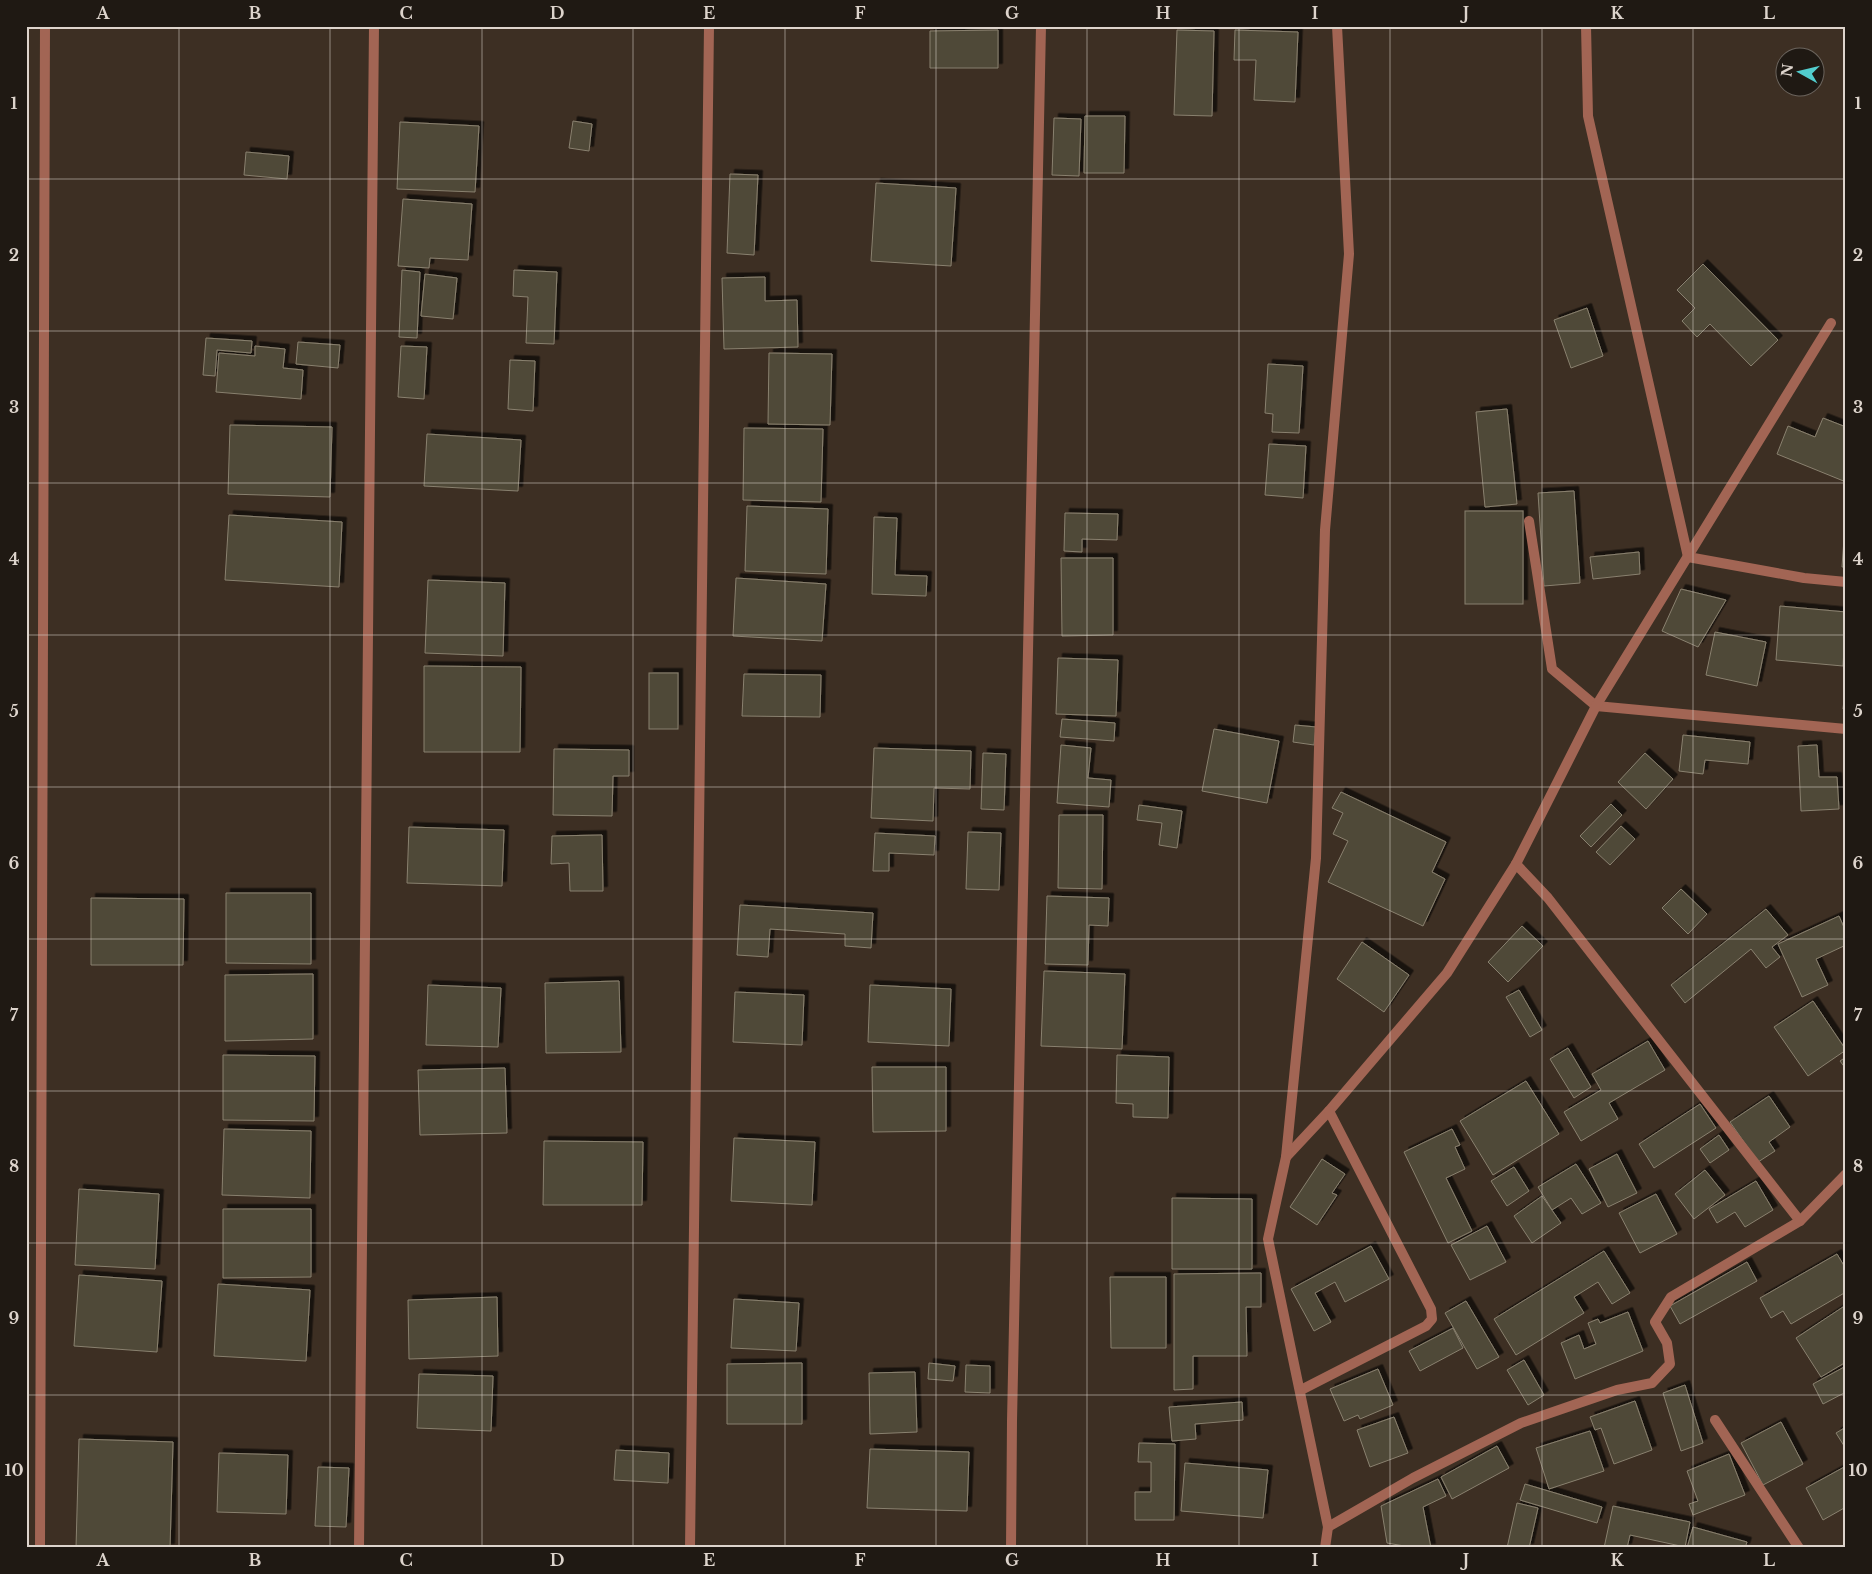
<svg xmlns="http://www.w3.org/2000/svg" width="1872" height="1574" viewBox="0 0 1872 1574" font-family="'Libre Baskerville',serif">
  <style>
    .building { fill: #4f4837; stroke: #89816f; filter: url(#shadow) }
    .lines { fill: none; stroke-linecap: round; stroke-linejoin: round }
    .minor { stroke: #a26554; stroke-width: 10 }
    .grid { fill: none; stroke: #ddd4cc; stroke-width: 1; stroke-opacity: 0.55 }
    .neatline { fill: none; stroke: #ddd4cc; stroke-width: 2 }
    .grid-label { font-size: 16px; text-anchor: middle; font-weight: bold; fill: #ddd4cc }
  </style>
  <defs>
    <filter id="shadow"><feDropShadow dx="4.5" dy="-4.5" stdDeviation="0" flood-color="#0009"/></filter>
  </defs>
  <rect width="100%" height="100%" fill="#3d2f23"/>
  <g class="building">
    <polygon points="998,30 998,68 930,68 930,31"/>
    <polygon points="1177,30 1214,31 1212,116 1174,115"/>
    <polygon points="1235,30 1298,32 1295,102 1254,100 1256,60 1234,60"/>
    <polygon points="1085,116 1125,116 1124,173 1084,173"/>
    <polygon points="1054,118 1081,119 1079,176 1052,175"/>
    <polygon points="573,121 592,124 589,151 569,148"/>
    <polygon points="400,122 479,126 475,192 397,189"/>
    <polygon points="246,152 289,156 287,179 244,175"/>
    <polygon points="730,174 758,175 754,255 727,253"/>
    <polygon points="876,183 956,188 951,266 871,261"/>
    <polygon points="403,199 472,204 468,260 430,258 429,268 398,266"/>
    <polygon points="1703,264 1778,340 1751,366 1710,324 1697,337 1682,321 1695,308 1677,290"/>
    <polygon points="402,270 420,272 417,338 399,337"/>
    <polygon points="514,270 557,272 554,344 526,343 528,297 513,296"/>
    <polygon points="425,274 457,278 453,319 421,316"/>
    <polygon points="765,277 765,301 797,300 798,347 724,349 722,278"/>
    <polygon points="1587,308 1603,356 1571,368 1554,320"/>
    <polygon points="206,338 252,341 251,353 217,350 215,376 203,375"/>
    <polygon points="298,342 340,345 338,368 296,364"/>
    <polygon points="255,346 285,349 283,368 303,370 301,399 216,392 219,353 255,356"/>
    <polygon points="401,346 427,347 424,399 398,397"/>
    <polygon points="769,353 832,354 830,425 768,424"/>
    <polygon points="510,360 535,361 533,411 508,409"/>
    <polygon points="1268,364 1303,366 1299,433 1272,432 1273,414 1265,413"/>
    <polygon points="1507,409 1517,504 1485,507 1476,412"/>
    <polygon points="1823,418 1846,427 1846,482 1777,454 1788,426 1815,437"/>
    <polygon points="230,425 332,427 330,497 228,494"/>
    <polygon points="744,428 823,429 821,502 743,500"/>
    <polygon points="427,434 521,440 518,491 424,486"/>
    <polygon points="1269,444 1306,446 1303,498 1265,495"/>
    <polygon points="1574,491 1580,583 1544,586 1538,493"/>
    <polygon points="747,506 828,509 826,574 745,571"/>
    <rect x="1465" y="511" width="58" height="93"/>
    <polygon points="1065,513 1118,514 1117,540 1082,539 1082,552 1064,551"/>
    <polygon points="229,515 342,522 339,587 225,580"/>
    <polygon points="874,517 897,518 895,575 927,576 926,596 872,594"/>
    <polygon points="1845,525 1846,525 1846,567 1842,567"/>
    <polygon points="1639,552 1640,574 1593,579 1590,557"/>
    <polygon points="1061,558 1113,558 1113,635 1062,636"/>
    <polygon points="736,578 826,584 822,641 733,636"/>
    <polygon points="428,580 505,583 503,656 425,653"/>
    <polygon points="1681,589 1726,600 1698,647 1662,631"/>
    <polygon points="1780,606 1846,612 1843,666 1776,660"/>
    <polygon points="1715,632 1766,642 1757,686 1706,675"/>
    <polygon points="1058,658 1118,660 1116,716 1056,714"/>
    <polygon points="424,666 521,667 520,752 424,752"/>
    <rect x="649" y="673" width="29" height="56"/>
    <polygon points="744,674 821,675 820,717 742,716"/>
    <polygon points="1846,681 1846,710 1843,709"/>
    <polygon points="1062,719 1115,723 1114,741 1060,737"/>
    <polygon points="1295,725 1316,727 1314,745 1293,742"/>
    <polygon points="1214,729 1279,741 1267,803 1202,791"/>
    <polygon points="1683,735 1750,742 1748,764 1705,760 1703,774 1679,771"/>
    <polygon points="1061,745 1091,748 1088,778 1111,780 1109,807 1057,803"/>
    <polygon points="1817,745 1819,777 1837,777 1839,809 1801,811 1798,746"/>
    <polygon points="874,748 971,751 970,789 934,788 933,821 871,818"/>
    <polygon points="554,749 629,750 629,776 613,776 612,816 553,815"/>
    <polygon points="983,753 1006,754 1004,810 981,809"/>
    <polygon points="1645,753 1673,779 1646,809 1618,782"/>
    <polygon points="1341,792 1446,842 1432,872 1445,879 1423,926 1328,882 1348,841 1333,834 1343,813 1332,808"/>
    <polygon points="1611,804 1622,815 1591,847 1580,836"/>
    <polygon points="1139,805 1182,811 1177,848 1159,845 1162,823 1137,820"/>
    <polygon points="1059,815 1103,815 1102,889 1058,888"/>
    <polygon points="1621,826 1635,839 1610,865 1596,852"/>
    <polygon points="409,827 504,830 502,886 407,883"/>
    <polygon points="968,832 1001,833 999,890 966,889"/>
    <polygon points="875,833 935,836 934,855 889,853 889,871 873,871"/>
    <polygon points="602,835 603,891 570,891 569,863 551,864 552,836"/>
    <polygon points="1681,889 1707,914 1688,934 1662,908"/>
    <polygon points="226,893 311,893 311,964 226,963"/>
    <polygon points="1047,896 1109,898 1108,926 1089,925 1088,965 1045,964"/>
    <polygon points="91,898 184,899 183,965 91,965"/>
    <polygon points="740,905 873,913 871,948 845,946 845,934 770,929 768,957 737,955"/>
    <polygon points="1766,909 1788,935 1772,947 1780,957 1766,968 1751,949 1685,1003 1671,985"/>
    <polygon points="1839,916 1846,932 1846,945 1816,959 1828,985 1802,997 1778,944"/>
    <polygon points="1522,926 1543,946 1508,982 1488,962"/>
    <polygon points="1362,942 1409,975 1384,1012 1337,979"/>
    <polygon points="1044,971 1125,974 1122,1049 1041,1046"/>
    <polygon points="313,974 313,1039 225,1041 225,975"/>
    <polygon points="619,981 621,1052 546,1053 545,983"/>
    <polygon points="428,985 501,988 498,1047 426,1045"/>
    <polygon points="870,985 951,989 949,1046 868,1042"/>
    <polygon points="1519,990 1542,1030 1530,1037 1506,997"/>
    <polygon points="735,992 804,995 802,1045 733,1042"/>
    <polygon points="1813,1001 1846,1050 1808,1076 1774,1027"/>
    <polygon points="1648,1041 1665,1070 1609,1103 1618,1119 1581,1141 1564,1112 1601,1090 1592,1074"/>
    <polygon points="1568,1048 1591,1087 1574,1098 1550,1059"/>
    <polygon points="223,1055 315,1056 314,1121 223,1120"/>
    <polygon points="1117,1055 1169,1057 1168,1118 1133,1117 1133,1104 1116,1103"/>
    <polygon points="1846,1057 1846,1069 1840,1061"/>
    <polygon points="872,1067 946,1067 946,1131 873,1132"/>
    <polygon points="505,1068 507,1133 420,1135 418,1070"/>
    <polygon points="1526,1081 1559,1134 1493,1175 1460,1121"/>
    <polygon points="1769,1096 1790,1127 1769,1142 1775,1151 1758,1162 1730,1122"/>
    <polygon points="1700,1104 1716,1128 1654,1168 1639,1144"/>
    <polygon points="224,1129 311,1131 310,1198 222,1195"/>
    <polygon points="1452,1129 1460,1145 1455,1147 1465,1169 1446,1178 1472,1231 1448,1243 1404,1152"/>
    <polygon points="1719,1135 1729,1150 1710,1163 1700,1149"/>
    <polygon points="734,1138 815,1142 812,1205 731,1201"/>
    <polygon points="544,1141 643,1142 642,1205 543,1205"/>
    <polygon points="1617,1154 1637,1193 1608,1207 1589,1169"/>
    <polygon points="1322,1159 1345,1174 1332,1193 1337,1195 1317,1225 1290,1207"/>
    <polygon points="1576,1164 1601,1203 1582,1214 1571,1198 1552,1210 1538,1187"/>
    <polygon points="1514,1167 1529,1191 1507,1206 1491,1181"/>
    <polygon points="1705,1170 1725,1195 1694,1219 1675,1194"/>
    <polygon points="1756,1181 1773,1210 1745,1227 1735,1212 1717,1223 1709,1209"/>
    <polygon points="79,1189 159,1194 155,1269 75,1265"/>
    <polygon points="1656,1194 1677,1234 1640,1253 1619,1213"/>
    <polygon points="1542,1196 1561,1223 1532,1243 1514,1216"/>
    <polygon points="1172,1198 1252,1199 1252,1269 1172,1269"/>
    <polygon points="223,1209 311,1209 311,1277 223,1278"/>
    <polygon points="1487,1226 1506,1262 1470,1280 1451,1245"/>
    <polygon points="1371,1246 1389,1279 1345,1302 1335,1282 1315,1293 1331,1322 1314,1331 1291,1289"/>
    <polygon points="1604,1251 1630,1293 1612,1304 1598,1282 1574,1297 1584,1313 1516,1355 1494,1319"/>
    <polygon points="1837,1254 1846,1269 1846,1292 1791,1324 1783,1311 1771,1318 1760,1298"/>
    <polygon points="1747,1262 1757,1281 1680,1324 1670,1306"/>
    <polygon points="1261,1273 1261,1307 1246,1307 1247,1356 1193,1356 1193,1389 1174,1390 1174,1274"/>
    <polygon points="79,1275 162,1281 157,1352 74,1346"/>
    <polygon points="1110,1277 1166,1277 1166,1348 1111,1348"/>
    <polygon points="218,1284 310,1290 306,1361 214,1356"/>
    <polygon points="497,1297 498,1356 409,1359 408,1300"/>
    <polygon points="734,1299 799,1303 796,1351 731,1348"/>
    <polygon points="1466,1301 1499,1357 1477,1369 1445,1313"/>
    <polygon points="1846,1305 1846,1362 1821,1377 1796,1338"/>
    <polygon points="1628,1312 1643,1351 1575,1379 1561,1343 1579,1335 1584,1349 1596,1344 1588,1323 1598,1319 1600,1323"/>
    <polygon points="1453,1328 1463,1348 1420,1371 1409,1351"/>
    <polygon points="1524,1360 1544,1395 1528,1405 1507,1370"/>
    <polygon points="802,1363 802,1424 727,1424 727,1364"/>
    <polygon points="929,1363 955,1366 953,1381 928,1379"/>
    <polygon points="966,1365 990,1366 990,1393 965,1392"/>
    <polygon points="1846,1366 1846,1392 1823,1404 1813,1384"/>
    <polygon points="1378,1369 1393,1405 1360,1419 1358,1415 1344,1421 1330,1389"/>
    <polygon points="915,1372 917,1432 870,1434 869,1373"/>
    <polygon points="419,1374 493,1376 491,1431 417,1428"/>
    <polygon points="1685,1385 1703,1443 1681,1451 1663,1393"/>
    <polygon points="1635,1401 1652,1450 1614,1464 1601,1428 1595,1430 1590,1417"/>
    <polygon points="1242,1402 1243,1420 1195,1424 1196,1439 1172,1441 1169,1407"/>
    <polygon points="1394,1417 1408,1453 1370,1467 1357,1430"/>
    <polygon points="1781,1422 1803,1464 1763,1485 1741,1443"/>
    <polygon points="1846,1427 1846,1449 1836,1433"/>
    <polygon points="1590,1431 1604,1471 1549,1489 1536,1448"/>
    <polygon points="79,1439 173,1442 170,1548 76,1548"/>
    <polygon points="1139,1443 1175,1444 1174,1520 1135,1520 1135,1492 1151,1492 1151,1462 1138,1462"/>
    <polygon points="1497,1446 1509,1468 1452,1499 1441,1477"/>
    <polygon points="870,1449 969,1452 967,1511 867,1508"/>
    <polygon points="616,1450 669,1453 668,1483 614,1480"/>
    <polygon points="219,1453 288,1455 286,1514 217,1512"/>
    <polygon points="1729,1454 1745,1495 1693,1515 1689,1504 1698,1501 1687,1471"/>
    <polygon points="1185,1463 1268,1470 1263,1518 1181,1511"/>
    <polygon points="1846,1466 1846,1507 1823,1520 1806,1488"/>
    <polygon points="318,1467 349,1468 346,1527 315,1526"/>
    <polygon points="1438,1479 1446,1496 1423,1507 1431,1548 1416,1548 1387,1543 1381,1506"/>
    <polygon points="1525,1484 1602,1507 1597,1523 1520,1500"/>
    <polygon points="1517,1503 1538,1508 1529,1548 1507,1548"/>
    <polygon points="1613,1506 1690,1522 1685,1547 1630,1535 1627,1548 1604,1548"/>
    <polygon points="1693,1527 1747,1542 1745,1548 1687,1548"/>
  </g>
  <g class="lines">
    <g class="minor">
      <polyline points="1586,26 1588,116 1688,557 1804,578 1846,582"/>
      <polyline points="1529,521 1552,669 1596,706 1846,729"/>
      <polyline points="1516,864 1548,898 1800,1221"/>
      <polyline points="1286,1157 1329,1111 1447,973 1516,864 1596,706 1831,323"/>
      <polyline points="1301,1390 1426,1326 1432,1319 1431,1309 1329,1111"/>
      <polyline points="1715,1420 1799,1548"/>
      <polyline points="1328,1527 1413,1478 1521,1423 1617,1390 1652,1383 1670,1364 1667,1343 1655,1322 1671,1297 1800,1221 1846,1174"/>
      <polyline points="40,1548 45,26"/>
      <polyline points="359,1548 374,26"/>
      <polyline points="690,1548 709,26"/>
      <polyline points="1011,1548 1012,1421 1041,26"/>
      <polyline points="1325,1548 1328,1527 1268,1239 1286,1157 1316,858 1325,530 1349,254 1337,26"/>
    </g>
  </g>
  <path class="grid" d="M179 26V1548M330 26V1548M482 26V1548M633 26V1548M785 26V1548M936 26V1548M1087 26V1548M1239 26V1548M1390 26V1548M1542 26V1548M1693 26V1548M26 179H1846M26 331H1846M26 483H1846M26 635H1846M26 787H1846M26 939H1846M26 1091H1846M26 1243H1846M26 1395H1846"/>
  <rect width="1872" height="1574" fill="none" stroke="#1f1913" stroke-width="55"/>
  <g transform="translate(1800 72) rotate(278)"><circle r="24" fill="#1f1913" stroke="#6b645d"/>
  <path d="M0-4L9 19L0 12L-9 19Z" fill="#52cdcd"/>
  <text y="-8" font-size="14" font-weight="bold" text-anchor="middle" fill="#ddd4cc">N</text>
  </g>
  <rect x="28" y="28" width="1816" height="1518" class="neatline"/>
  <g class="grid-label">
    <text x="103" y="19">A</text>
    <text x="255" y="19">B</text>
    <text x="406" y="19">C</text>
    <text x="557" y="19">D</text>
    <text x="709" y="19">E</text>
    <text x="860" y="19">F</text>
    <text x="1012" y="19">G</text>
    <text x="1163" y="19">H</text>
    <text x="1315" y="19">I</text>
    <text x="1466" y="19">J</text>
    <text x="1617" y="19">K</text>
    <text x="1769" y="19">L</text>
    <text x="14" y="109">1</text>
    <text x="1858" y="109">1</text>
    <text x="14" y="261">2</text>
    <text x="1858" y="261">2</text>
    <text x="14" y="413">3</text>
    <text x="1858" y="413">3</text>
    <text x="14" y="565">4</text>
    <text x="1858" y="565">4</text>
    <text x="14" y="717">5</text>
    <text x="1858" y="717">5</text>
    <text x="14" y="869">6</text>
    <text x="1858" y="869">6</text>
    <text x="14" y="1021">7</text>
    <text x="1858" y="1021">7</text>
    <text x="14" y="1172">8</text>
    <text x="1858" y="1172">8</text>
    <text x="14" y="1324">9</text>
    <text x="1858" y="1324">9</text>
    <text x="14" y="1476">10</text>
    <text x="1858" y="1476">10</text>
    <text x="103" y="1566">A</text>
    <text x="255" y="1566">B</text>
    <text x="406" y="1566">C</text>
    <text x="557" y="1566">D</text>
    <text x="709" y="1566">E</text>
    <text x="860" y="1566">F</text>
    <text x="1012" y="1566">G</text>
    <text x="1163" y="1566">H</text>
    <text x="1315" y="1566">I</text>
    <text x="1466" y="1566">J</text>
    <text x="1617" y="1566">K</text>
    <text x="1769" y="1566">L</text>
  </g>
</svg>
